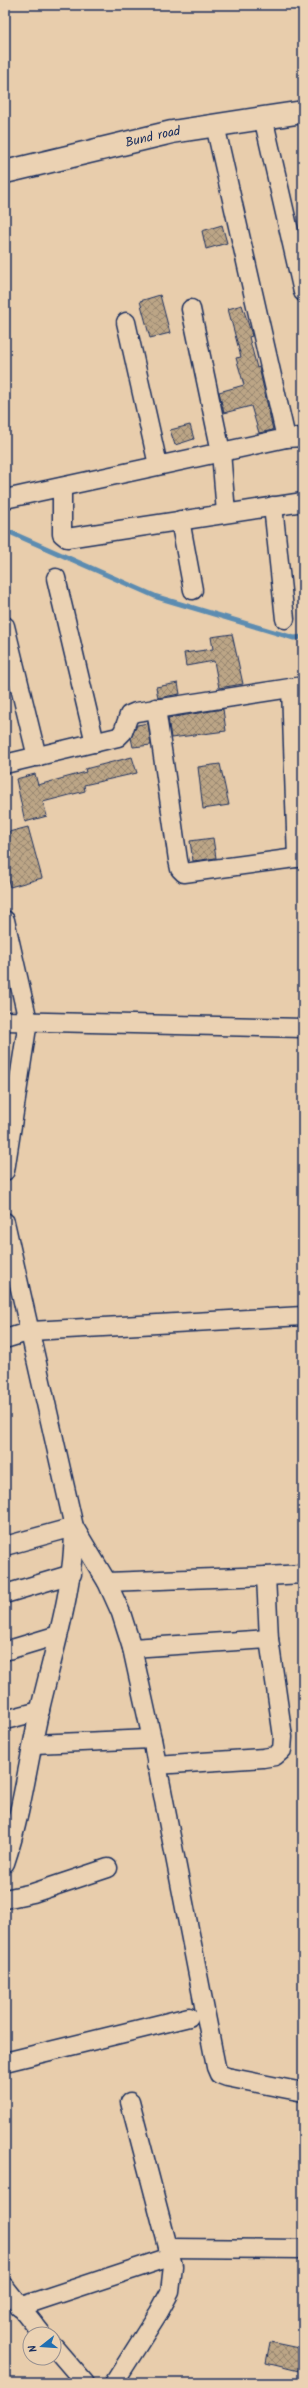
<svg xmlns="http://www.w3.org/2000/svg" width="308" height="2388" viewBox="0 0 308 2388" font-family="Kalam,sans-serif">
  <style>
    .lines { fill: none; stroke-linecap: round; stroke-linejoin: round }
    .stream { stroke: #5c8cb1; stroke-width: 5 }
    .building { fill: url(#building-cross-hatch); stroke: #1b2f5e }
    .minor-casing { stroke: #1b2f5e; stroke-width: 21 }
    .tertiary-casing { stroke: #1b2f5e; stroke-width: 25 }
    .minor { stroke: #ebd2b3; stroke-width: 18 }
    .tertiary { stroke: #ebd2b3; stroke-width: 22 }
    .labels { text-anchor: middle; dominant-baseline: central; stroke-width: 3; stroke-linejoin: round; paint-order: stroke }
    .street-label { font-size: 13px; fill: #1b2f5e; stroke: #ebd2b3 }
  </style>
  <defs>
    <pattern id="building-cross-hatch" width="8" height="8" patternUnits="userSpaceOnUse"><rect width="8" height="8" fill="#bca586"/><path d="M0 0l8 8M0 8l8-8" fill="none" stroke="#988771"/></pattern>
  </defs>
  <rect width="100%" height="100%" fill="#e8cdac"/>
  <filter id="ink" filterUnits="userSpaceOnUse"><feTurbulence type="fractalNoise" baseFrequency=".025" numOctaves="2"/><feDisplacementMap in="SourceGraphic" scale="8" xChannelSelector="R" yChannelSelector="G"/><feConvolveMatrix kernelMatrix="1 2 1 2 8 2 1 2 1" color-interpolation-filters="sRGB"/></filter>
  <g filter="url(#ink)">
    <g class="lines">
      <polyline class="stream" points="5,530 157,597 294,638 303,637"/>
    </g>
    <g class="building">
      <polygon points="222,225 227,243 206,249 202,231"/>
      <polygon points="160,295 170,333 150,338 140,301"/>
      <polygon points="242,305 251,332 252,336 249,337 257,368 259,367 273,430 259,433 251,406 224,413 219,392 244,385 236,358 241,357 228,309"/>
      <polygon points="190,425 194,439 175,445 170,430"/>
      <polygon points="232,634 243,684 219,688 214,661 186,666 184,653 213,649 211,637"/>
      <polygon points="178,683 180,694 158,698 156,687"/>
      <polygon points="223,709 226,731 171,738 168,718"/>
      <polygon points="148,723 151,745 133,747 131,738 137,725"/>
      <polygon points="132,757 137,773 84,785 85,791 43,802 47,816 25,822 16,779 35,774 38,785 86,772 85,769"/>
      <polygon points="220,764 229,805 203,809 198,767"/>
      <polygon points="28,827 42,878 10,887 5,870 5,833"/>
      <polygon points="213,838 216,858 193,861 190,841"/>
      <polygon points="270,2342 303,2349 303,2372 266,2363"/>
    </g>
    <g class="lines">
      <defs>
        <g id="minor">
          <polyline points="263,117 303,292"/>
          <polyline points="215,125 286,438"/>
          <polyline points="191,309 221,452 226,513"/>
          <polyline points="126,322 158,465"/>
          <polyline points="62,487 62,534 67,538 303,502"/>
          <polyline points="5,499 286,438 303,437"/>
          <polyline points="273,506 285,619"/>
          <polyline points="180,520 193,590"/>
          <polyline points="56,578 95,743"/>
          <polyline points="5,626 37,757"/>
          <polyline points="291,688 297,858"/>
          <polyline points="156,708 178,860 180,869 184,873 303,857"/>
          <polyline points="5,764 118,737 123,732 129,715 136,712 303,686"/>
          <polyline points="5,920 28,1021 5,1171"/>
          <polyline points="5,1021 303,1028"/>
          <path d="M5 1222 74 1527C74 1589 54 1649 40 1709 28 1761 22 1813 5 1863"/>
          <polyline points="5,1339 31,1331 303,1316"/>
          <polyline points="5,1546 74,1527 107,1582 121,1613 132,1648 152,1739 216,2067 219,2074 227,2077 303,2092"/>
          <polyline points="266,1576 303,1574"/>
          <polyline points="107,1582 266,1576 269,1639 283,1737 282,1750 275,1756 263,1758 156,1765"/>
          <polyline points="5,1594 72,1574"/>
          <polyline points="132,1648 269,1639"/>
          <polyline points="5,1651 58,1635"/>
          <polyline points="5,1720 40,1711"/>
          <polyline points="34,1744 152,1739"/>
          <polyline points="5,1899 33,1893 108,1868"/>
          <polyline points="5,2062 189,2017"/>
          <polyline points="168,2248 303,2249"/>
          <polyline points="5,2287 42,2334"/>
          <polyline points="19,2307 170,2257"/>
          <polyline points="54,2347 85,2383"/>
          <polyline points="114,2383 159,2312 170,2292 173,2266 130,2102"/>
        </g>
        <g id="tertiary">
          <path id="s1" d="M5 172 172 132 303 112"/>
        </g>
      </defs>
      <use href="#minor" class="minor-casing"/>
      <use href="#tertiary" class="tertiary-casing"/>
      <use href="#minor" class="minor"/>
      <use href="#tertiary" class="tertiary"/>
    </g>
  </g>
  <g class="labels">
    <g class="street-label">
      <text stroke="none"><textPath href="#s1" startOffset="152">Bund road</textPath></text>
    </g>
  </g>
  <rect width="308" height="2388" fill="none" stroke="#ebd2b3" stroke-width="20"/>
  <rect x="10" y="10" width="288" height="2368" fill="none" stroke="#1b2f5e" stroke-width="1.5" filter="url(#ink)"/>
  <g transform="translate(42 2346) rotate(253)"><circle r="19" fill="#ebd2b3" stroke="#989191"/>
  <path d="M0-3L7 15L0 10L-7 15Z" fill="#1f6fb2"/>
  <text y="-6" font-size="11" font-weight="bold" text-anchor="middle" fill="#1b2f5e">N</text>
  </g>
</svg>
